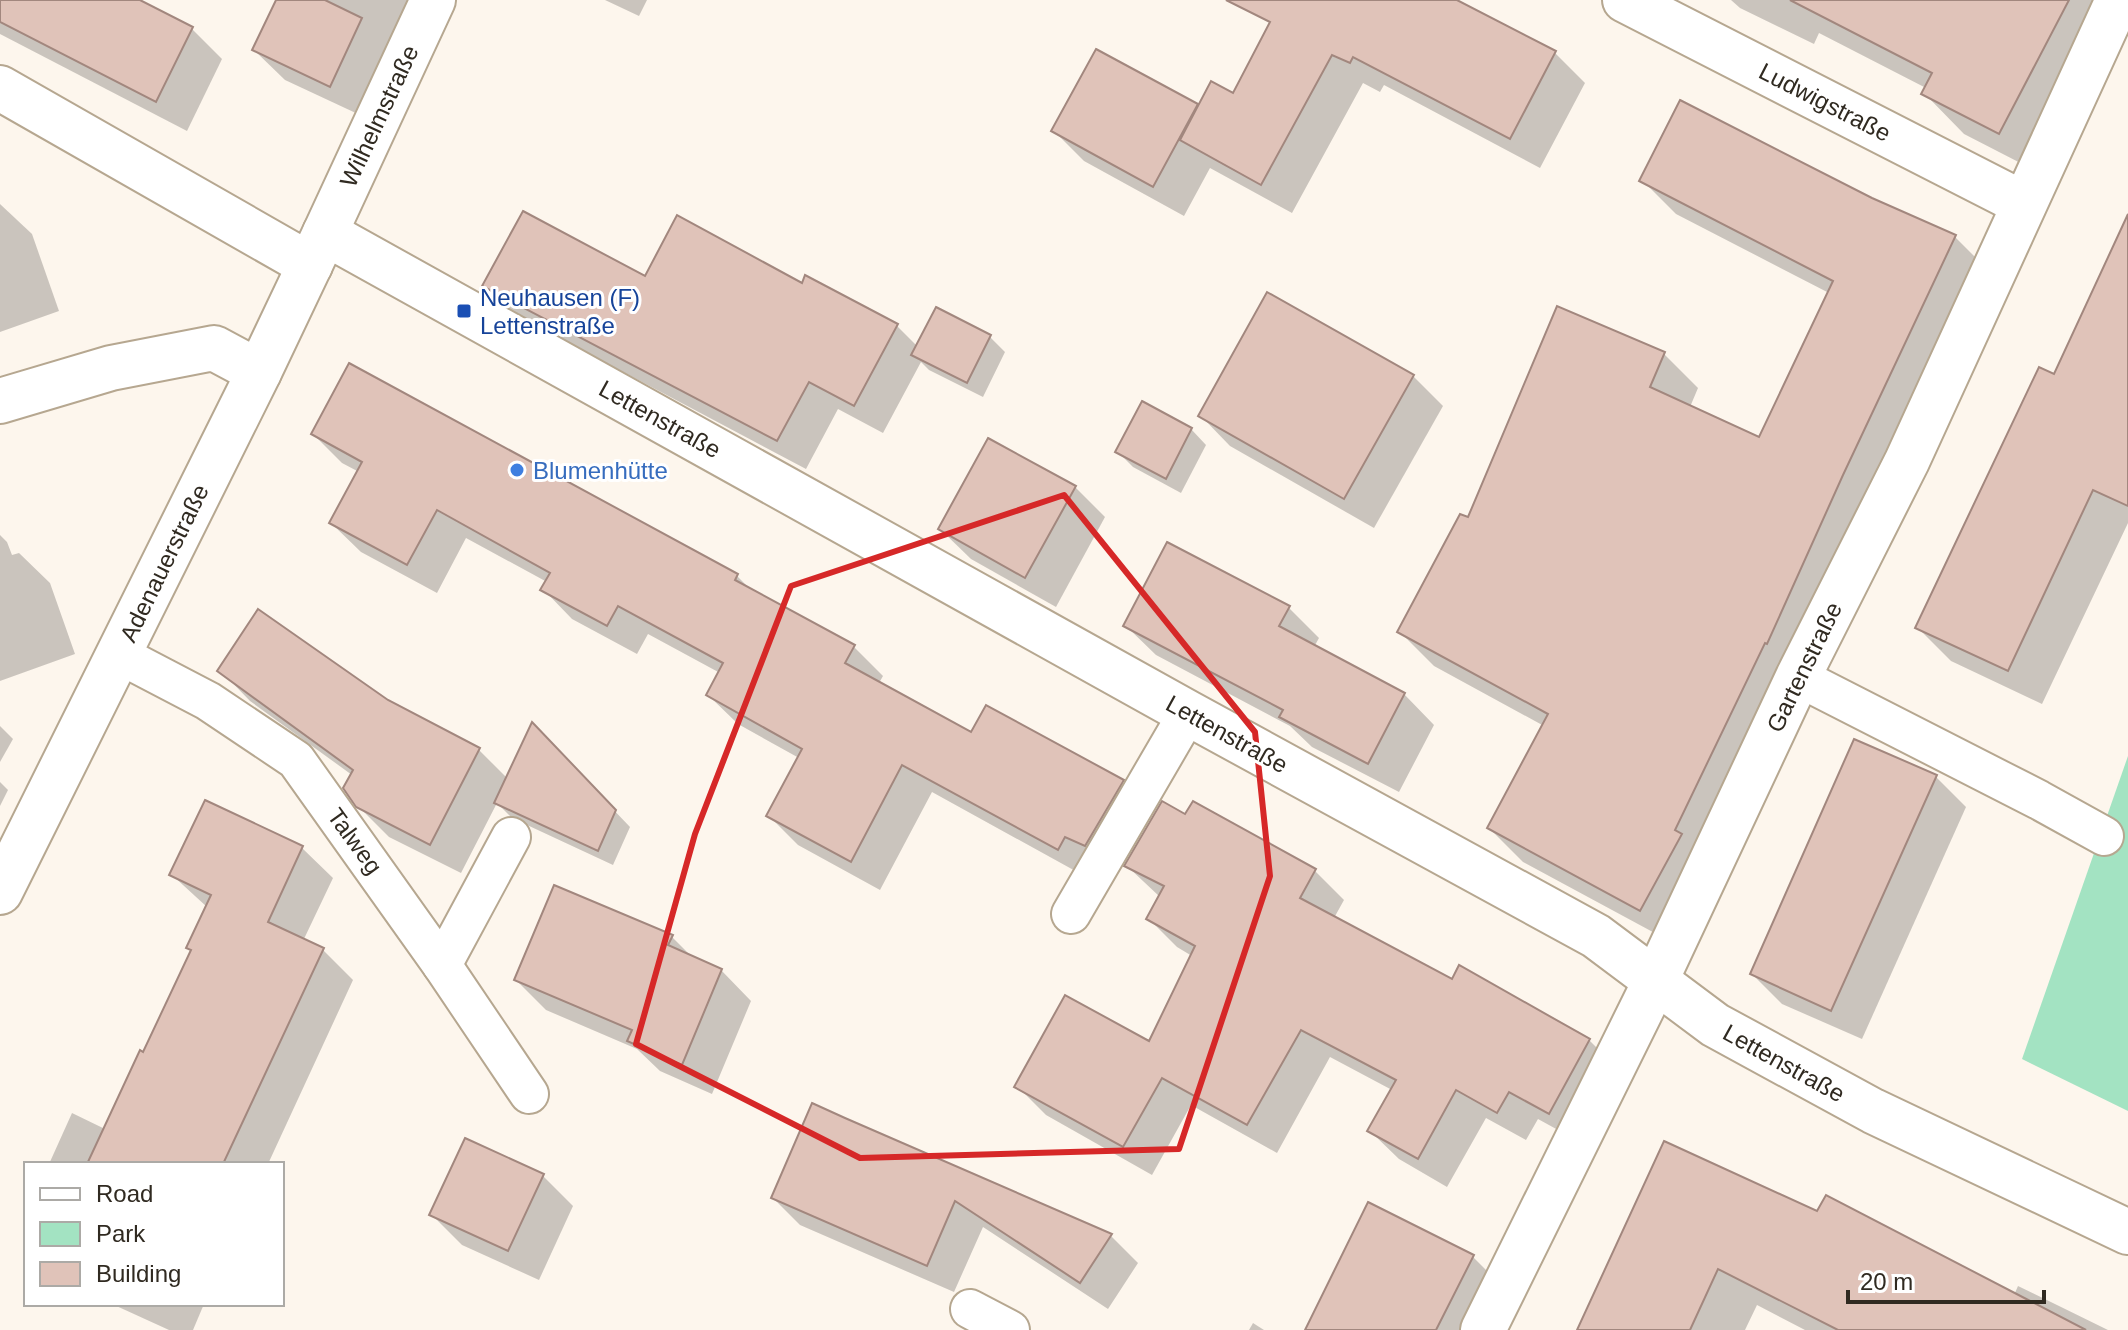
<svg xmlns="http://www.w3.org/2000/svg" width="2128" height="1330" viewBox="0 0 2128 1330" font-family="Arial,sans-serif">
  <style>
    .green { fill: #a3e3c2 }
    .shadow { fill: #0003 }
    .building { fill: #e0c3b9; stroke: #a2877e; stroke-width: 2 }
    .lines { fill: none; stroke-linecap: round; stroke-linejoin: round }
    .service-casing { stroke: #b6a790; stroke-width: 42 }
    .minor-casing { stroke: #b6a790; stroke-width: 48 }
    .tertiary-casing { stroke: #b6a790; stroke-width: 48 }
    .service { stroke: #fff; stroke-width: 38 }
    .minor { stroke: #fff; stroke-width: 44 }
    .tertiary { stroke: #fff; stroke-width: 44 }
    .marked { fill: none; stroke: #d62828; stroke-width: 6; stroke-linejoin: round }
    .transit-dot { fill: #1a4fb4; stroke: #fff; stroke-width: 3 }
    .shop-dot { fill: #3f7fe0; stroke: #fff; stroke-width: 3 }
    .labels { text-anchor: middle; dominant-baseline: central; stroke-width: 6; stroke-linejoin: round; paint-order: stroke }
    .street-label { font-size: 24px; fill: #302a21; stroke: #fff }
    .transit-label { font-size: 24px; fill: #164399; stroke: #fff; text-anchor: start }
    .shop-label { font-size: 24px; fill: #366cbe; stroke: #fff; text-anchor: start }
  </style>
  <rect width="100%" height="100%" fill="#fdf6ed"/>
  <polygon class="green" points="2128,756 2128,1111 2022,1059"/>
  <g class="shadow">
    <polygon points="0,0 135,0 192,29 222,59 187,131 0,34"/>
    <polygon points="278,0 411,0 360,115 285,80 254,50"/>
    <polygon points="605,0 647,0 639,16"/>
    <polygon points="1283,0 1452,0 1555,53 1585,83 1540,168 1384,85 1380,92 1363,83 1292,213 1210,168 1184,216 1084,161 1054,131 1197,106 1199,108 1234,96"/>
    <polygon points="1731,0 2127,0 2040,173 1964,134 1924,93 1926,88 1819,33 1814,44 1740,8"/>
    <polygon points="1642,180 1871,199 1955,237 1989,271 1675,944 1523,862 1489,828 1544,726 1434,666 1400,632 1469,520 1664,354 1698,388 1690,407 1760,439 1829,293 1676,214"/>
    <polygon points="0,204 32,234 59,311 0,332"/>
    <polygon points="2128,226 2128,523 2042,704 1951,661 1917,627 2055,376"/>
    <polygon points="646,279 802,285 897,326 918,347 937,309 990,337 1005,352 983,397 929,370 921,362 883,433 838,409 806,469 514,314 485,286"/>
    <polygon points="1413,376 1443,406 1374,528 1230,446 1200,415"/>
    <polygon points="1191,429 1206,445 1181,493 1133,467 1118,452"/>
    <polygon points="313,434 737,576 753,592 854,647 883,676 879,683 972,735 1122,782 1152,811 1088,878 932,792 880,890 798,845 769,816 799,758 738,724 708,695 720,673 648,634 637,654 572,619 543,589 547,582 466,538 437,593 361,552 331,523 359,472 342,463"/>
    <polygon points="1075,487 1105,517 1056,607 971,559 940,529"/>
    <polygon points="0,535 7,542 12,555 19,553 50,583 75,654 0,681"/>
    <polygon points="1288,607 1319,638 1314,647 1404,694 1434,725 1399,792 1312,747 1290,726 1156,655 1125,625"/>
    <polygon points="220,670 387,702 478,749 508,779 547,740 630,827 613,865 512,818 497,803 461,873 389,837 358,806 352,775 250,701"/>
    <polygon points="0,726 13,739 0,762"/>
    <polygon points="1936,777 1966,807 1862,1039 1782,1004 1752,974"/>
    <polygon points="0,782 8,790 0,806"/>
    <polygon points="206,802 302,848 333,878 303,941 323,950 353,980 268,1164 49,1164 72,1113 105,1129 193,952 207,907 171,874"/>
    <polygon points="1193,804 1315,871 1344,900 1334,918 1452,982 1589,1040 1618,1069 1578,1141 1538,1119 1526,1140 1486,1118 1447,1187 1399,1159 1370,1131 1392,1090 1330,1057 1277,1153 1191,1105 1152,1175 1046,1115 1017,1086 1150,1044 1192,956 1177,947 1148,918 1160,897 1127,866 1186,817"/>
    <polygon points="672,937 694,959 721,970 751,1001 712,1094 660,1071 637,1049 546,1010 516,980"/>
    <polygon points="813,1106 1111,1236 1138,1263 1108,1309 983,1227 954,1292 800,1225 773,1198"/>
    <polygon points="543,1176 573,1206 539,1280 462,1245 432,1215"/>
    <polygon points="1818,1214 2014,1295 2018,1286 2108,1330 1805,1330 1757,1305 1745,1330 1590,1330"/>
    <polygon points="1473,1257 1503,1287 1481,1330 1307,1330"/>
    <polygon points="112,1304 204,1304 193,1330 169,1330"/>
    <polygon points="1253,1323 1264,1330 1249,1330"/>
  </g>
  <g class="building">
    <polygon points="0,0 140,0 193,27 156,102 0,22"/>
    <polygon points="276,0 325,0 362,18 330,87 252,50"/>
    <polygon points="1226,0 1457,0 1556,51 1510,139 1353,57 1350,63 1332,55 1261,185 1180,140 1211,81 1233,93 1270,22"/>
    <polygon points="1790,0 2069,0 1999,134 1921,94 1932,73"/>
    <polygon points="1096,49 1198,104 1153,187 1051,131"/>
    <polygon points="1680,100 1872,198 1956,235 1843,475 1767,644 1765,643 1675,830 1682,834 1640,911 1487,828 1548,714 1397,632 1460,514 1468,517 1557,306 1665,352 1650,387 1759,437 1833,281 1639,181"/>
    <polygon points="523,211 645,276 677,215 802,283 805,275 898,324 854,406 809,382 777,441 482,286"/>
    <polygon points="2128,214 2128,506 2093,490 2008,671 1915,628 2039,367 2054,374"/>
    <polygon points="1267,292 1414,375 1344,499 1198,416"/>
    <polygon points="936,307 991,335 967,383 911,355"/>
    <polygon points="349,363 738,574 735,580 855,645 845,663 971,732 986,705 1124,780 1085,846 1065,837 1058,850 902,765 851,862 766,816 802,749 706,695 723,663 618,606 607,626 540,590 550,573 437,510 407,565 329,523 362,462 311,434"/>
    <polygon points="1142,401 1192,428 1166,479 1115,452"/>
    <polygon points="988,438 1076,486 1025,578 938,529"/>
    <polygon points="1167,542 1290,606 1279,626 1405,693 1368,764 1279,717 1283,710 1123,626"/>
    <polygon points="258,609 388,700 480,748 430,845 356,807 343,788 353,770 217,671"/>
    <polygon points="532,722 616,810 598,851 494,803"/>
    <polygon points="1854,739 1937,775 1831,1011 1750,974"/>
    <polygon points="205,800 303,846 268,922 324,948 223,1164 87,1164 140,1050 143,1052 191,950 186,948 211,895 169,875"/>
    <polygon points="1162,801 1185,814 1193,801 1316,869 1300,898 1452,979 1459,965 1590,1039 1549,1114 1509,1092 1497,1113 1456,1090 1418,1159 1367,1131 1396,1080 1301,1030 1247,1125 1162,1078 1123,1147 1014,1087 1065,995 1149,1041 1195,946 1146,919 1164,886 1124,866"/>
    <polygon points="554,885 673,935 668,945 722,969 682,1065 627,1041 632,1030 514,980"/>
    <polygon points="812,1103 845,1118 1112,1234 1080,1283 955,1201 927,1266 771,1198"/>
    <polygon points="465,1138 544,1174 508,1251 429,1215"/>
    <polygon points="1664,1141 1817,1211 1826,1195 2086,1330 1838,1330 1718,1269 1690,1330 1577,1330"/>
    <polygon points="1368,1202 1474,1255 1436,1330 1305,1330"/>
  </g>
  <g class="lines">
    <defs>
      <g id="service">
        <polyline points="118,654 208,701 296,760 442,965 529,1094"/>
        <polyline points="1798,677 2039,800 2104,836"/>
        <polyline points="1071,914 1188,713"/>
        <polyline points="442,965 511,837"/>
        <polyline points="970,1309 1010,1330"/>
      </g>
      <g id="minor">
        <polyline points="1625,0 2024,204"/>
        <polyline points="0,88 310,265"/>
        <polyline points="0,401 111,368 214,348 259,372"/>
        <polyline points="0,892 259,372 325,233 1188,713 1596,936 1715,1025 1873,1111 2128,1232"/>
        <polyline points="1483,1330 1655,982 1798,677 1907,461 2118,0"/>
      </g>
      <polyline id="tertiary" points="325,233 433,0"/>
    </defs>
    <use href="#service" class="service-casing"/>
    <use href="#minor" class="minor-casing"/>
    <use href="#tertiary" class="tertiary-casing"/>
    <use href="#service" class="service"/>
    <use href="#minor" class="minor"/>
    <use href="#tertiary" class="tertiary"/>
  </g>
  <path class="marked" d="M1064 495 1255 732 1270 876 1179 1149 860 1158 636 1044 695 834 791 586Z"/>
  <rect class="transit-dot" x="456" y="303" width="16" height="16" rx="4"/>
  <circle class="shop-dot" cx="517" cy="470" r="8"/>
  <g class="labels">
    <g class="street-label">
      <text transform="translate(1825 102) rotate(27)">Ludwigstraße</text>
      <text transform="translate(379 116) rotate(-65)">Wilhelmstraße</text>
      <text transform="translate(660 419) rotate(29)">Lettenstraße</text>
      <text transform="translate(164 563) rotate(-64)">Adenauerstraße</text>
      <text transform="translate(1804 667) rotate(-64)">Gartenstraße</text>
      <text transform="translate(1227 734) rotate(29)">Lettenstraße</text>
      <text transform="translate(355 841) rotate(54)">Talweg</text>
      <text transform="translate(1784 1063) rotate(29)">Lettenstraße</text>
    </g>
    <g class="transit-label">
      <text x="480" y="297">Neuhausen (F)<tspan x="480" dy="28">Lettenstraße</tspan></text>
    </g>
    <g class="shop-label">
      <text x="533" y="470">Blumenhütte</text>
    </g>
  </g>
  <rect x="24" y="1162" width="260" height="144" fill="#ffffff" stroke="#acaaa6" stroke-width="2"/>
  <rect x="40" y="1188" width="40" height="12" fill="#ffffff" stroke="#acaaa6" stroke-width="2"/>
  <text x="96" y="1202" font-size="24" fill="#302a21">Road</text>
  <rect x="40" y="1222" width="40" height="24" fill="#a3e3c2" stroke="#acaaa6" stroke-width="2"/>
  <text x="96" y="1242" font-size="24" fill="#302a21">Park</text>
  <rect x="40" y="1262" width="40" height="24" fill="#e0c3b9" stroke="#acaaa6" stroke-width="2"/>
  <text x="96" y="1282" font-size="24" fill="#302a21">Building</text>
  <path d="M1848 1290v12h196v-12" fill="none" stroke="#302a21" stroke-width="4"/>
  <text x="1860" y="1290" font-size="24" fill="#302a21" stroke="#ffffff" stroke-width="6" paint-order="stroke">20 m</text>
</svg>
